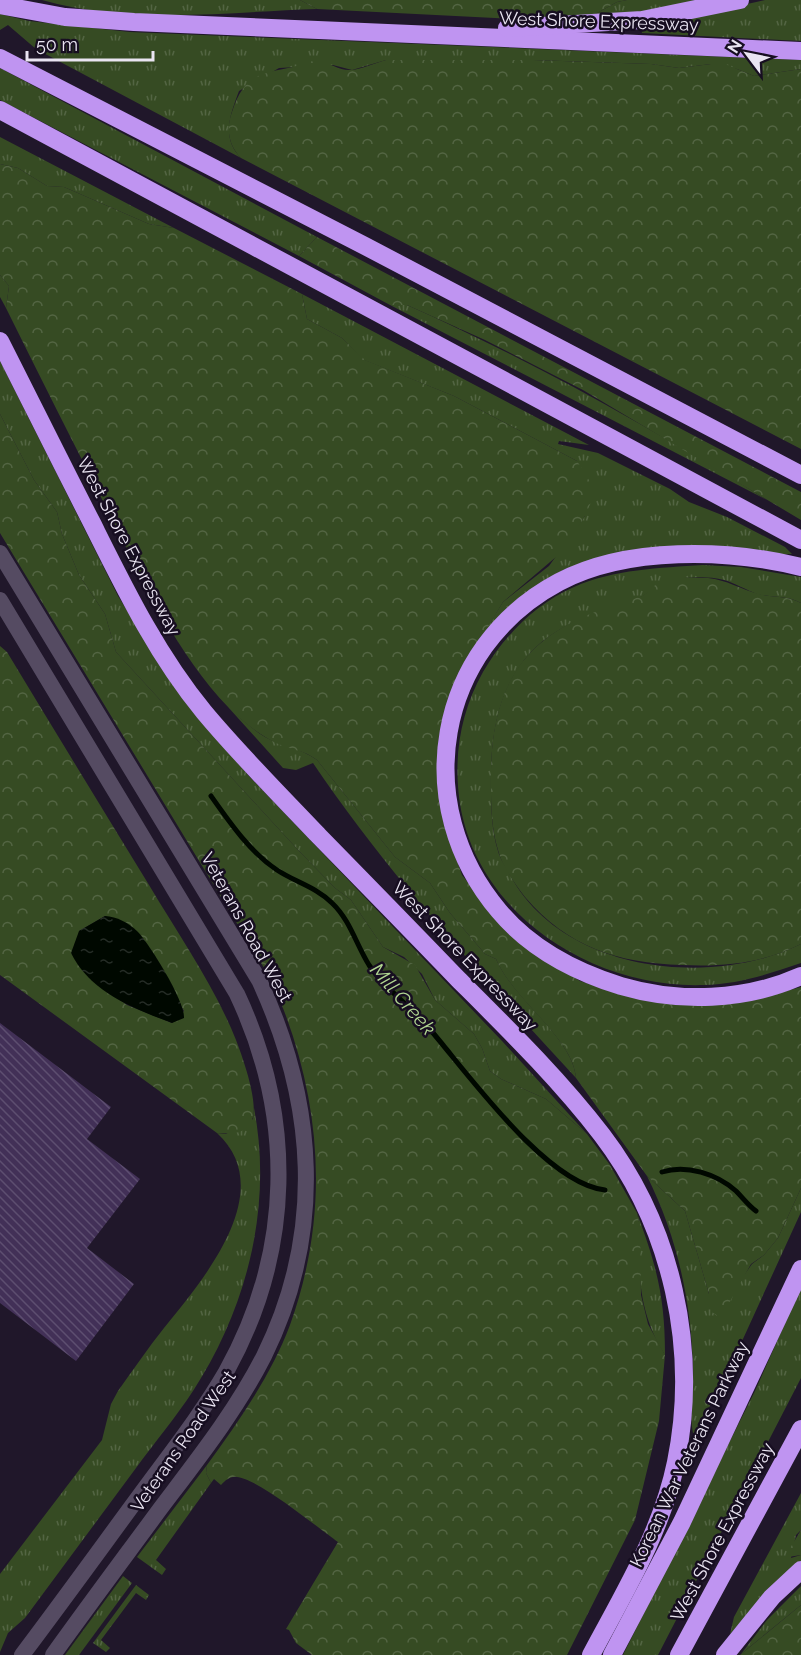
<svg xmlns="http://www.w3.org/2000/svg" width="801" height="1655" viewBox="0 0 801 1655" font-family="Raleway,sans-serif">
  <style>
    .grass { fill: url(#grass-tufts) }
    .forest { fill: url(#forest-crowns); fill-rule: evenodd }
    .water { fill: url(#water-ripples) }
    .lines { fill: none; stroke-linecap: round; stroke-linejoin: round }
    .stream { stroke: #000800; stroke-width: 5 }
    .building { fill: url(#building-back-hatch) }
    .tertiary { stroke: #554b62; stroke-width: 16 }
    .motorway { stroke: #bf94f1; stroke-width: 18 }
    .labels { text-anchor: middle; dominant-baseline: central; stroke-width: 5; stroke-linejoin: round; paint-order: stroke }
    .street-label { font-size: 18px; fill: #eae5f2; stroke: #170e21 }
    .water-label { font-size: 20px; font-style: italic; fill: #b1d691; stroke: #170e21 }
  </style>
  <defs>
    <pattern id="grass-tufts" width="24" height="20" patternUnits="userSpaceOnUse" patternTransform="scale(1.5)"><rect width="24" height="20" fill="#364b23"/><path d="M3 7l-1-3M5 7V3M7 7l1-3M15 17l-1-3M17 17v-4M19 17l1-3" fill="none" stroke="#536543"/></pattern>
    <pattern id="forest-crowns" width="20" height="18" patternUnits="userSpaceOnUse" patternTransform="scale(1.5)"><rect width="20" height="18" fill="#364b23"/><path d="M2 6a3 3 0 1 1 6 0M12 15a3 3 0 1 1 6 0" fill="none" stroke="#536543"/></pattern>
    <pattern id="water-ripples" width="26" height="14" patternUnits="userSpaceOnUse" patternTransform="scale(1.5)"><rect width="26" height="14" fill="#000800"/><path d="M2 4q2-2 4 0t4 0M15 11q2-2 4 0t4 0" fill="none" stroke="#252c26"/></pattern>
    <pattern id="building-back-hatch" width="6" height="6" patternUnits="userSpaceOnUse" patternTransform="scale(1.5)"><rect width="6" height="6" fill="#423057"/><path d="M-1 5l2 2M0 0l6 6M5-1l2 2" fill="none" stroke="#5d4e70"/></pattern>
  </defs>
  <rect width="100%" height="100%" fill="#20172a"/>
  <g class="grass">
    <path d="M42 0H300L317 9C228 12 129 25 42 0Z"/>
    <polygon points="627,0 708,0 657,11 590,17 617,2"/>
    <polygon points="765,0 801,0 801,41 642,33 641,28"/>
    <path d="M0 14 29 21 130 32 801 60V69L754 76 737 69 711 64 679 68 651 64 533 60H386L352 70 333 65 279 68 239 91C230 115 221 138 241 158L36 49 8 25 0 30Z"/>
    <polygon points="0,68 317,237 299,256 0,100"/>
    <polygon points="0,137 174,228 149,224 64,187 47,186 18,168 0,164"/>
    <polygon points="0,275 9,286 6,308 0,297"/>
    <polygon points="302,294 589,445 559,441 558,444 598,453 670,489 689,502 727,517 785,547 792,554 597,559 563,570 532,590 505,611 479,640 503,602 549,566 585,516 577,461 454,396 364,360 342,338 307,319"/>
    <path d="M390 305H407C532 361 650 427 767 500Z"/>
    <polygon points="0,361 118,596 172,683 248,775 502,1041 587,1134 546,1099 501,1079 490,1071 482,1048 474,1034 435,1000 422,974 404,957 383,947 351,900 335,888 299,851 116,652 105,614 79,575 62,534 57,512 34,480 0,414"/>
    <path d="M703 565 741 567 801 577V603C787 595 773 598 757 594 746 590 735 583 724 580 708 576 686 577 670 580 657 582 651 593 639 598 600 612 561 621 531 652 501 684 492 727 491 770 491 796 490 825 498 851 500 859 506 867 510 875 562 972 710 989 801 944V963C769 974 738 984 704 985 595 989 478 916 460 804 453 758 460 713 483 672 504 636 535 604 574 587 614 569 660 568 703 565Z"/>
    <path d="M228 707C240 718 252 729 265 737 282 747 301 748 317 760L395 857 430 883 450 913 485 954 496 959C513 999 573 1038 576 1078 483 977 390 877 313 763L296 770 283 768Z"/>
    <path d="M254 1108C273 1206 247 1308 193 1391 176 1417 155 1442 136 1468 99 1518 62 1568 25 1618L8 1633 0 1652V1574L102 1440 111 1404 118 1391C133 1370 148 1348 164 1328 202 1281 280 1191 217 1133L226 1134 253 1119Z"/>
    <path d="M647 1176 685 1211 709 1294 742 1278 752 1264 764 1255 778 1238 801 1188V1212L732 1363 694 1437C688 1416 694 1389 693 1368 691 1300 677 1236 647 1176Z"/>
    <path d="M637 1213C657 1267 665 1298 665 1355 646 1325 640 1296 639 1261 639 1244 641 1229 637 1213Z"/>
    <polygon points="801,1287 801,1378 658,1655 623,1655 755,1391"/>
    <polygon points="207,1465 206,1473 211,1483 156,1560 166,1569 162,1575 137,1557"/>
    <polygon points="801,1493 801,1530 796,1535 791,1558 801,1555 801,1561 783,1576 730,1634 734,1617"/>
    <polygon points="123,1576 132,1583 79,1655 65,1655"/>
    <polygon points="136,1585 149,1595 146,1600 136,1593 101,1640 110,1648 106,1652 93,1643"/>
    <polygon points="801,1586 801,1605 741,1654 767,1620"/>
  </g>
  <g class="forest">
    <polygon points="300,0 627,0 617,2 590,17 513,19 317,9"/>
    <path d="M386 60H533L651 64 679 68 711 64H725L754 76 801 69V449L241 158C228 145 226 128 232 112 244 75 259 74 293 67 302 65 310 60 320 61 330 63 340 71 351 70 362 69 375 63 386 60Z"/>
    <path d="M0 164 18 168 47 186 64 187 149 224 174 228 302 294 307 319 342 338 365 360 454 396 577 461 592 485V500L585 516 563 551 503 602 460 673 437 772 444 824 462 875 495 917 531 951 580 981 634 998 662 1003 756 999 801 987V1188L778 1238 764 1255 751 1264 723 1314 717 1316 712 1312 709 1294 685 1211 647 1176 576 1078C573 1038 513 1000 496 959L485 954 450 913 430 883 395 857 317 760C304 750 291 750 276 743 259 735 242 721 229 708 177 654 143 581 110 515 75 446 40 377 6 308L9 286 0 275Z"/>
    <polygon points="317,237 801,492 801,520 583,390 485,340 407,305 390,305 299,256"/>
    <path d="M0 414 34 480 57 512 62 534 79 575 105 614 116 652 299 851 335 888 351 900 383 947 415 965 435 1000 474 1034 482 1048 490 1071 501 1079 546 1099 587 1134 610 1165 637 1213 640 1227 641 1295 648 1324 665 1355 659 1421 635 1520 567 1655H312L296 1643 289 1630 286 1629 338 1542C318 1528 259 1479 237 1477 230 1476 226 1480 221 1485L214 1479 211 1483 206 1473 207 1465C238 1422 271 1376 290 1325 332 1208 321 1093 272 981L0 533Z"/>
    <path d="M708 578C727 580 740 589 759 594 774 598 787 595 801 603V944C763 963 724 967 682 965 617 963 568 947 525 897 515 884 502 866 498 850 490 824 491 796 491 769 492 726 501 682 532 651 561 622 598 610 636 598 646 596 650 589 658 583 671 575 693 578 708 578Z"/>
    <path d="M0 646 7 652C54 730 102 808 149 885 177 932 209 978 231 1028 239 1046 260 1102 252 1120 245 1135 231 1134 217 1133L0 975ZM105 916 138 933 184 1011 172 1023 127 1005 88 977 79 931Z"/>
    <polygon points="801,1530 801,1555 788,1557 789,1550"/>
    <polygon points="801,1605 801,1655 740,1655"/>
  </g>
  <path class="water" d="M105 916C117 917 128 922 138 932 150 945 185 1001 184 1018L172 1023C134 1009 90 992 71 953L79 931Z"/>
  <g class="lines">
    <g class="stream">
      <path d="M211 796C230 823 250 852 277 870 295 882 316 887 332 903 350 920 356 944 369 965 385 989 410 1006 428 1027 467 1072 546 1184 605 1190"/>
      <path d="M662 1172C686 1164 717 1174 736 1191 743 1198 748 1205 756 1211"/>
    </g>
  </g>
  <polygon class="building" points="0,1023 111,1107 87,1139 140,1179 87,1248 134,1284 76,1361 0,1303"/>
  <g class="lines">
    <g class="tertiary">
      <path d="M0 553 259 980C316 1103 325 1232 264 1356 236 1411 197 1460 160 1509 124 1558 88 1606 53 1655"/>
      <path d="M0 600 237 994C295 1117 293 1252 226 1372 201 1415 170 1454 140 1495 101 1548 62 1602 22 1655"/>
    </g>
    <g class="motorway">
      <polyline points="0,5 65,17 134,22 801,51"/>
      <polyline points="507,28 642,20 740,0"/>
      <polyline points="0,58 365,246 801,475"/>
      <polyline points="0,110 801,540"/>
      <path d="M0 341C31 402 61 463 92 523 125 589 157 655 204 712 239 754 278 793 316 833 363 881 411 930 458 979 508 1029 559 1079 602 1135 672 1227 699 1349 676 1462 662 1531 624 1593 591 1655"/>
      <path d="M801 567C728 549 627 546 559 582 435 648 409 805 499 911 530 948 576 972 621 986 679 1003 745 1001 801 976"/>
      <polyline points="612,1655 682,1522 801,1269"/>
      <polyline points="679,1655 801,1429"/>
      <polyline points="725,1655 772,1597 801,1570"/>
    </g>
  </g>
  <g class="labels">
    <g class="street-label">
      <text transform="translate(599 21) rotate(2)">West Shore Expressway</text>
      <text transform="translate(129 546) rotate(62)">West Shore Expressway</text>
      <text transform="translate(247 927) rotate(61)">Veterans Road West</text>
      <text transform="translate(465 956) rotate(46)">West Shore Expressway</text>
      <text transform="translate(183 1441) rotate(-55)">Veterans Road West</text>
      <text transform="translate(689 1454) rotate(-64)">Korean War Veterans Parkway</text>
      <text transform="translate(722 1532) rotate(-62)">West Shore Expressway</text>
    </g>
    <g class="water-label">
      <text transform="translate(403 999) rotate(49)">Mill Creek</text>
    </g>
  </g>
  <g transform="translate(747 54) rotate(302)" stroke="#170e21" stroke-width="4.5" paint-order="stroke">
  <path d="M0-4.5L10 22L0 15L-10 22Z" fill="#eae5f2"/>
  <text y="-9" font-size="16" font-weight="bold" text-anchor="middle" fill="#eae5f2">N</text>
  </g>
  <path d="M27 51v9h126v-9" fill="none" stroke="#eae5f2" stroke-width="3"/>
  <text x="36" y="51" font-size="18" fill="#eae5f2" stroke="#170e21" stroke-width="4.5" paint-order="stroke">50 m</text>
</svg>
